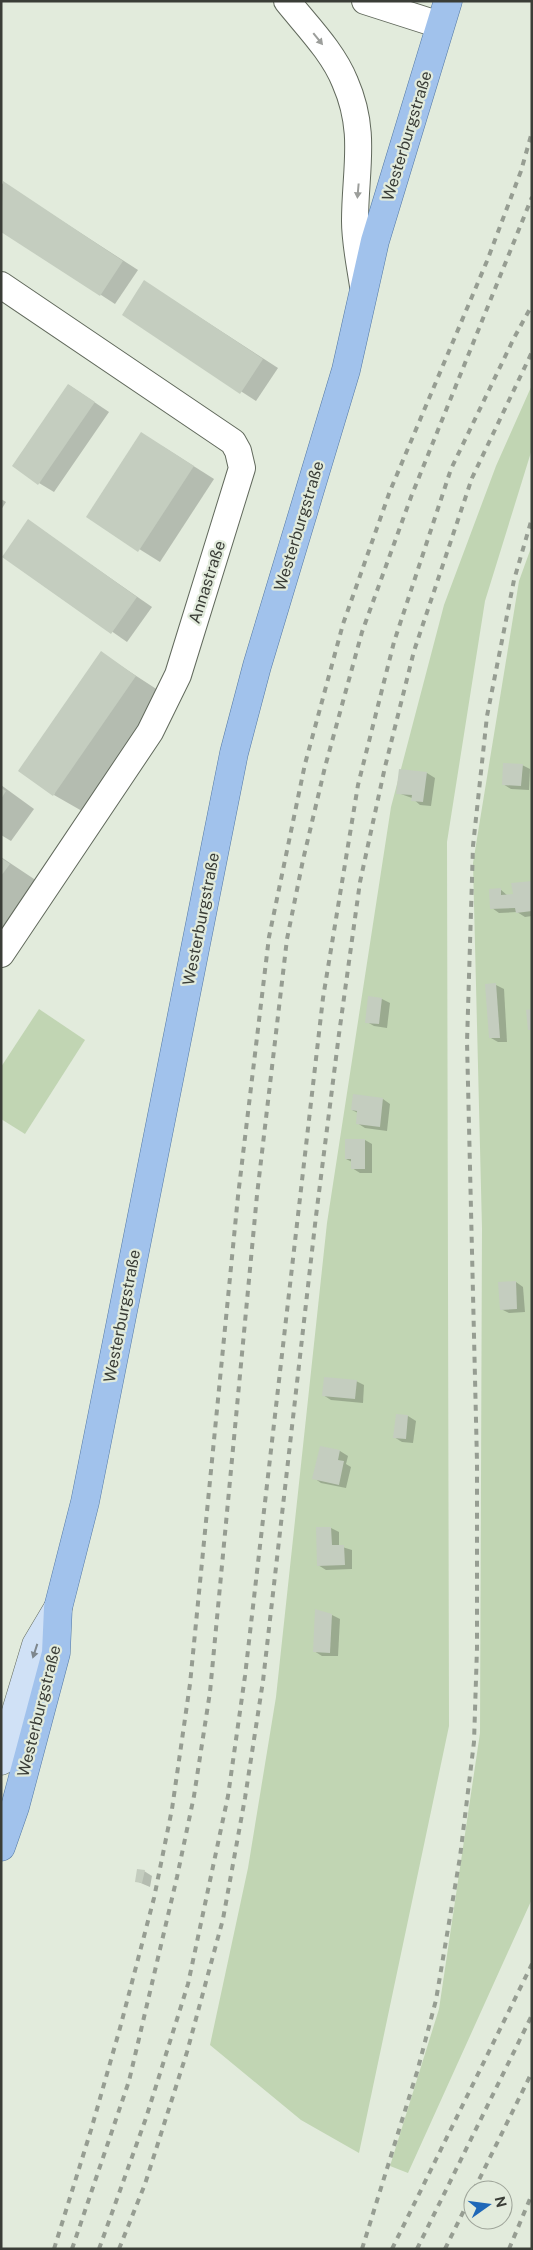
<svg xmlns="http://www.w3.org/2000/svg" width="533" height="2250" viewBox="0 0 533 2250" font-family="'Public Sans',sans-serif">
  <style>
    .green { fill: #c1d5b3 }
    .shadow { fill: #0003 }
    .building { fill: #c4cdbf }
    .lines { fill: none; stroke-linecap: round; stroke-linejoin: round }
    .minor-casing { stroke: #61695c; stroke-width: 28 }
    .secondary-casing { stroke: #61695c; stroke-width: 29 }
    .primary-casing { stroke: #5479a5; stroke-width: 29 }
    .minor { stroke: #fff; stroke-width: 26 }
    .secondary { stroke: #d0e1f6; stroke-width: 28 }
    .primary { stroke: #a1c2ec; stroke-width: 28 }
    .rail { stroke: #969d92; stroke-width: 4; stroke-dasharray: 6 6; stroke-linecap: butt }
    .oneway { fill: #9c9e9b }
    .oneway2 { fill: #7e878d }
    .labels { text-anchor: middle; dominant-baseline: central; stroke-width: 4.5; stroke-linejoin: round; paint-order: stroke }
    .street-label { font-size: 16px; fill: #3a3d37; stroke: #e2ebdc }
  </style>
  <rect width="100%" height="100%" fill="#e2ebdc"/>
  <g class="green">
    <polygon points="532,385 532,449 485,601 447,842 449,1726 359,2153 301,2120 210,2045 248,1868 276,1697 327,1223 391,807 444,605 496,466"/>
    <polygon points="532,545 532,1899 408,2173 390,2166 439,2009 480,1733 482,1228 473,863 519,581"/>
    <polygon points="39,1009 85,1040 25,1134 1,1119 1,1067"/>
  </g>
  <g class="shadow">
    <polygon points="3,183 138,270 115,304 1,230 1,186"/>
    <polygon points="145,282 278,368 256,401 123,315"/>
    <polygon points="69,385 109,412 54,492 39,483"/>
    <polygon points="162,446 214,479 160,562 88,517"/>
    <polygon points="1,499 6,502 1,510"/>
    <polygon points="28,521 152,607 127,642 4,556"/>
    <polygon points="101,653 164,694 82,811 54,795"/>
    <polygon points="522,765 530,769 529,790 511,789 503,784"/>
    <polygon points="401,770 427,773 435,778 431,806 420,805 412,798 398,793"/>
    <polygon points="1,785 34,809 11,841 1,835"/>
    <polygon points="1,857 37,881 1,936"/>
    <polygon points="532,882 532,916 525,917 517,912 499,913 492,908 500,889 508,896 515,896"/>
    <polygon points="496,985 504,989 507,1042 498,1042 491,1038"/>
    <polygon points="370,997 382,999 390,1003 387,1028 374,1026 367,1022"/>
    <polygon points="383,1099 390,1104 387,1131 365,1128 357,1123 358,1113 352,1110"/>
    <polygon points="365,1140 372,1144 372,1173 360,1173 352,1168 352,1162 346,1159"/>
    <polygon points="516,1282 523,1287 525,1312 509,1313 501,1309"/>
    <polygon points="356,1381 364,1385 363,1403 331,1400 323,1395"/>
    <polygon points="397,1415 408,1416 416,1421 413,1443 402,1442 394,1437"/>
    <polygon points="321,1447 340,1451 348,1456 346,1464 351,1467 346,1488 321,1483 314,1478"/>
    <polygon points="331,1528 339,1532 339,1546 352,1550 352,1569 326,1570 318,1565"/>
    <polygon points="332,1615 340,1619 338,1656 322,1656 314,1651"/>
    <polygon points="144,1871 152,1876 150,1887 136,1881"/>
  </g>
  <g class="building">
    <polygon points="3,181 123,261 100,296 1,232"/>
    <polygon points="144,280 263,359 240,394 122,315"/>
    <polygon points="68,384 95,402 38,485 12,466"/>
    <polygon points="141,432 194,466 138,552 86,517"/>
    <polygon points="28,519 137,597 111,634 2,557"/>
    <polygon points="101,651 136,676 53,796 18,771"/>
    <polygon points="503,763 523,764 521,786 502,785"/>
    <polygon points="399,769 427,772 423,802 411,801 412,795 396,794"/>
    <polygon points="1,788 6,791 1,799"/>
    <polygon points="1,858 10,864 1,876"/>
    <polygon points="532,881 532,911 516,913 515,908 490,909 489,889 501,888 501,895 513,894 511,883"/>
    <polygon points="496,983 500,1038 489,1038 485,984"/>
    <polygon points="368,996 382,998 379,1024 365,1023"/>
    <polygon points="532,1009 532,1030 528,1030 526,1010"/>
    <polygon points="353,1094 383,1098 380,1127 356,1124 357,1111 351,1110"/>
    <polygon points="345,1139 365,1139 365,1169 351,1169 351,1159 345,1159"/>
    <polygon points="516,1281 517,1309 500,1310 498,1282"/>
    <polygon points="324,1377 357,1380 355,1399 322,1396"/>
    <polygon points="396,1414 408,1415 406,1439 393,1438"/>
    <polygon points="320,1446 340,1450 338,1460 344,1461 339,1485 312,1479"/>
    <polygon points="316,1527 331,1527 332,1545 344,1545 345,1565 317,1566"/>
    <polygon points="315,1609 332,1614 330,1653 313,1652"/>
    <polygon points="137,1869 145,1870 142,1883 135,1882"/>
  </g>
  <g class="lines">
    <defs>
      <g id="minor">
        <path d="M287 1C307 26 333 52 345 82 367 132 355 170 355 221 355 243 360 265 363 286"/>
        <polyline points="365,1 440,25"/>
        <polyline points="1,285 233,442 238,451 242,468 178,675 150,732 1,954"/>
      </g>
      <polyline id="secondary" points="1,1761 36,1645 58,1608"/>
      <polyline id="primary" points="1,1847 15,1807 56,1653 58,1608 85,1502 234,753 257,666 346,370 375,241 448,1"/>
    </defs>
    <use href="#minor" class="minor-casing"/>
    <use href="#secondary" class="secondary-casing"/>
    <use href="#primary" class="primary-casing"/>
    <use href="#minor" class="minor"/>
    <use href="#secondary" class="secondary"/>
    <use href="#primary" class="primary"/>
    <g class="rail">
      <polyline points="474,2190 532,2072"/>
      <polyline points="54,2249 91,2130 120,2028 154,1898 172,1809 190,1684 238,1196 269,937 305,764 343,624 390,491 487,261 521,171 532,132"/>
      <polyline points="72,2249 129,2081 177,1877 194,1796 210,1692 257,1195 287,939 303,860 325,767 362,632 411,497 532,197"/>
      <polyline points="99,2249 146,2118 188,1984 228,1796 245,1676 323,998 358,785 394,642 451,469 514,338 532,305"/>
      <polyline points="119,2249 145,2184 187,2052 223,1919 245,1798 263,1681 316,1216 339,1034 360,882 385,767 414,651 472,478 532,352"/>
      <polyline points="362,2249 417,2072 436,2000 460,1857 474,1742 477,1648 477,1462 467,1042 473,846 487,716 514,580 532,518"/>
      <polyline points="392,2249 532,1964"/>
      <polyline points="417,2249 532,2015"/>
      <polyline points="445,2249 473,2192"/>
      <polyline points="509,2249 532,2194"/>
    </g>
  </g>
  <defs><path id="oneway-solid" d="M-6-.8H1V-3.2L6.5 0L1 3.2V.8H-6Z" transform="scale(1.25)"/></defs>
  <g class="oneway">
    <use href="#oneway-solid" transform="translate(318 39) rotate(51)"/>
    <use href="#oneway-solid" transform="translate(358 191) rotate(95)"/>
  </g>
  <use class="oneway2" href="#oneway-solid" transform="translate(35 1651) rotate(108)"/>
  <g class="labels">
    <g class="street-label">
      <text transform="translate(407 136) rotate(-73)">Westerburgstraße</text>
      <text transform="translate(299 526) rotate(-73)">Westerburgstraße</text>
      <text transform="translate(207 582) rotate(-72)">Annastraße</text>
      <text transform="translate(201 919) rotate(-79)">Westerburgstraße</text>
      <text transform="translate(122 1316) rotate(-79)">Westerburgstraße</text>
      <text transform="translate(39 1711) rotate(-76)">Westerburgstraße</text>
    </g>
  </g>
  <rect width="533" height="2250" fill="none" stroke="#3a3d37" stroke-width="5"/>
  <g transform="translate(488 2205) rotate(76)"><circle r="24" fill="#e2ebdc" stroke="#9fa59a"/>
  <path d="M0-4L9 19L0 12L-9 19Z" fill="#1f68b8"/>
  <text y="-8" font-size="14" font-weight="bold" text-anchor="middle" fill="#3a3d37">N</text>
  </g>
</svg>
